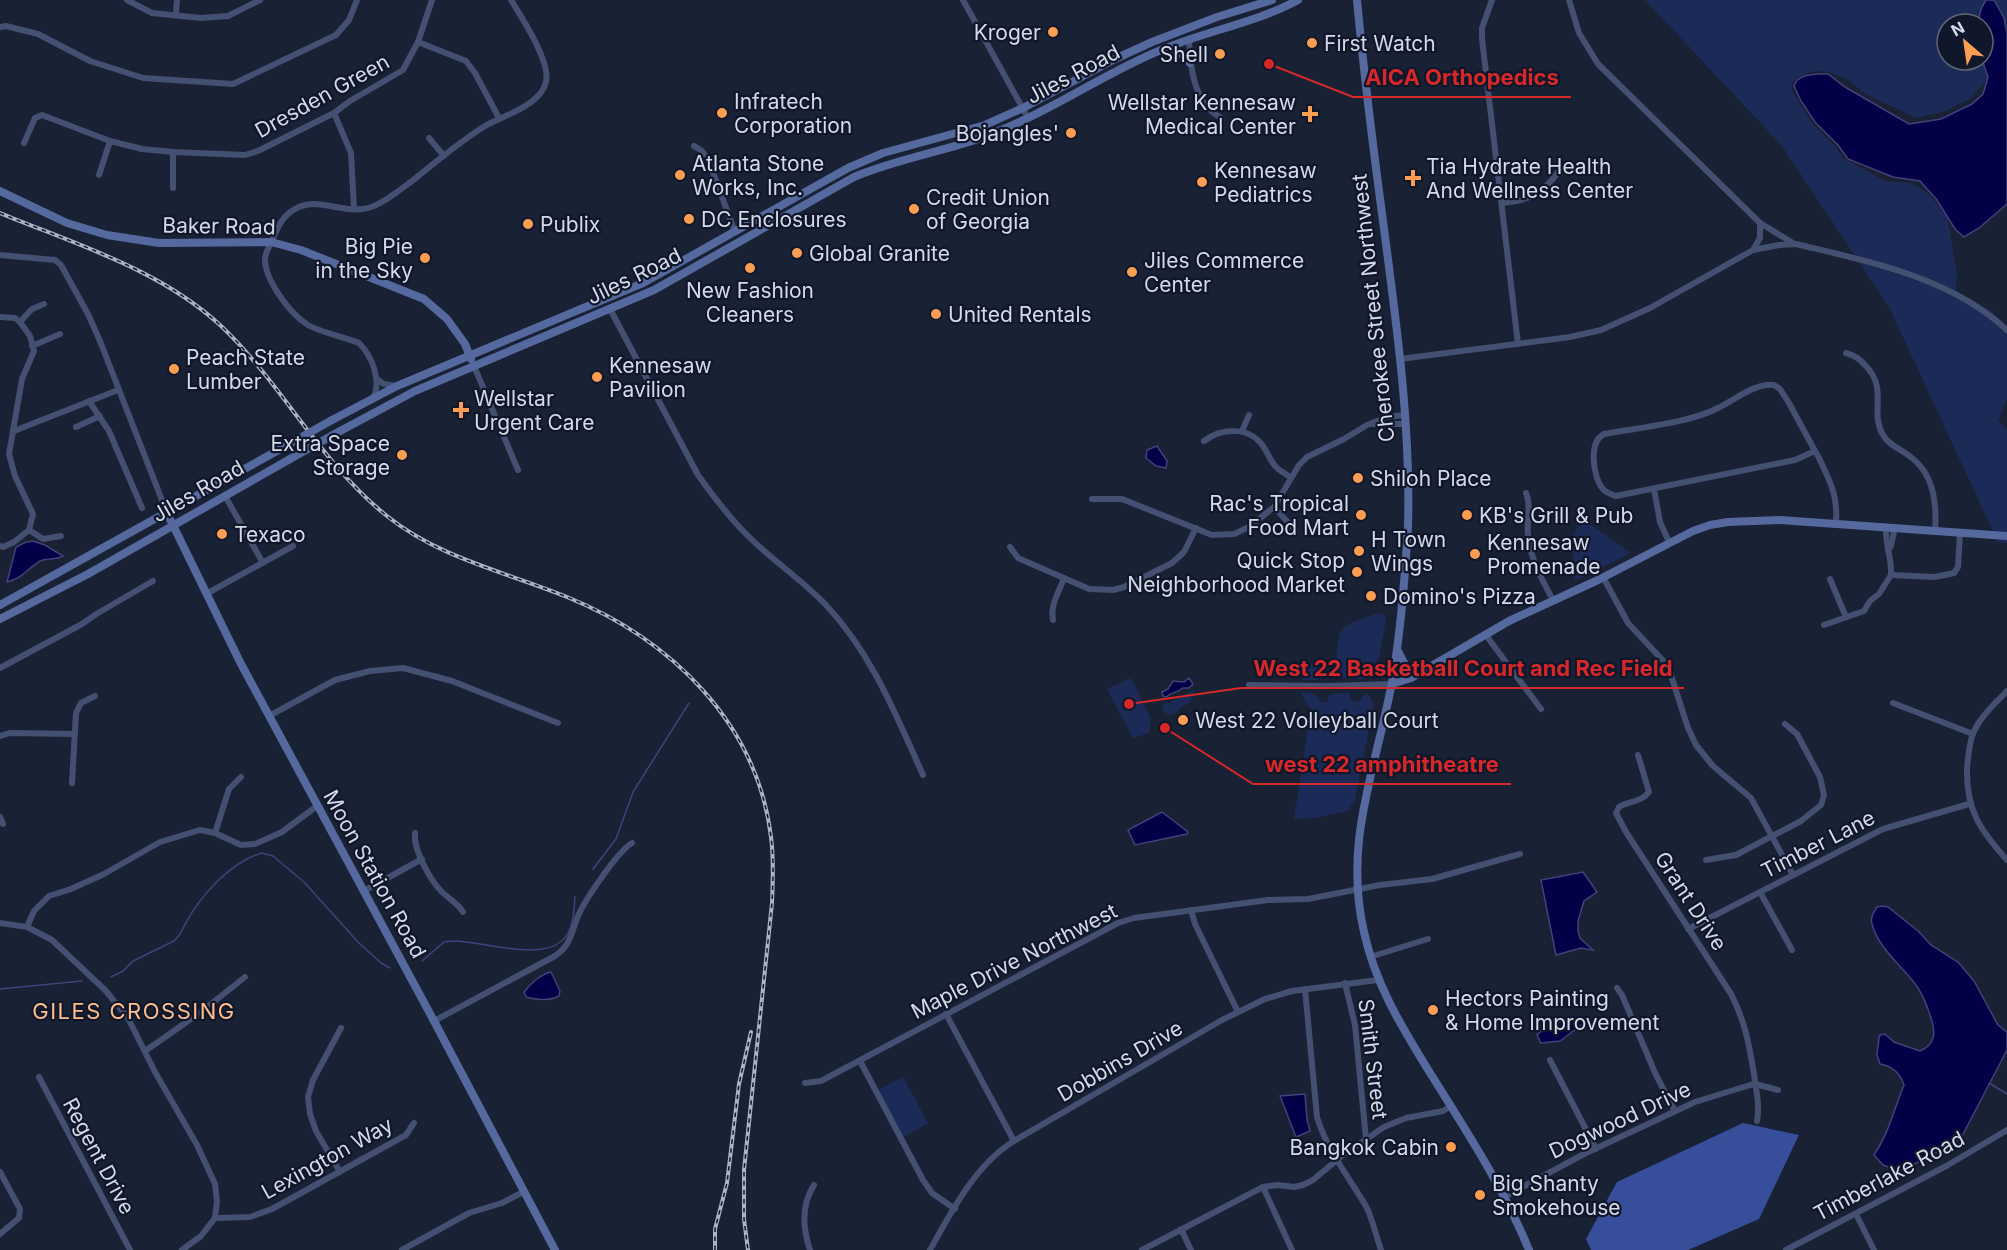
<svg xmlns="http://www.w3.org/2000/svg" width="2007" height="1250" viewBox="0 0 2007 1250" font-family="Inter,sans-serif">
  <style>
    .green { fill: #1c2a57; fill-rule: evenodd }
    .forest { fill: #374f9b }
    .water { fill: #040048; stroke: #424178; stroke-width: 1.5 }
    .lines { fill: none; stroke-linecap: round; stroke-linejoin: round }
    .stream { stroke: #424178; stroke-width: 1.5 }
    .street { stroke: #435071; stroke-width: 6 }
    .secondary { stroke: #56699e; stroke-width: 8 }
    .rail-casing { stroke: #acb3c2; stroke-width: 4 }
    .rail { stroke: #10172b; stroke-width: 1.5; stroke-dasharray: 4.5; stroke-linecap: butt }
    .secondary-bridge { stroke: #56699e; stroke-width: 8 }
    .poi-dot { fill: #fb9e51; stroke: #10172b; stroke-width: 2 }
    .labels { text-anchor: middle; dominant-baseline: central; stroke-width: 4.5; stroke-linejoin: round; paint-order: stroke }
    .poi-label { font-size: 21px; fill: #d4dae8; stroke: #10172b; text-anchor: start }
    .street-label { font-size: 21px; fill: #d4dae8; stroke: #10172b }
    .neighbourhood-label { font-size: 22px; letter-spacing: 1.5px; fill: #ffbd8b; stroke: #10172b }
    .leader { fill: none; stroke: #d62828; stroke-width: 2 }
    .callout-dot { fill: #d62828; stroke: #10172b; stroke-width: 2 }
    .callout-label { font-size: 22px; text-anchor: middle; font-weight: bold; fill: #d62828; stroke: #10172b; stroke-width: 4.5; stroke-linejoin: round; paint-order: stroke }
  </style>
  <rect width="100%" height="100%" fill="#192135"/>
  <g class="green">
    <path d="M1645 0H2007V63L1992 74 1971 98 1945 111 1917 118 1867 95 1844 77 1831 73 1817 71 1807 73 1795 79 1791 85 1793 92 1811 122 1836 147 1843 158 1885 181 1911 183 1929 194 1947 216 1957 273 1956 291 1993 312 2007 329V399L1998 420 2007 429V543L1998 542 1889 307 1782 146ZM1947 24H1983V60H1947Z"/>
    <polygon points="1584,520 1631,553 1575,581 1572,535"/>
    <path d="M1379 613 1385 614 1386 622 1376 672 1365 679 1333 678 1339 635C1346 621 1365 618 1379 613Z"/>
    <path d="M1322 658 1321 666H1324L1321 678 1318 680H1302C1303 669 1312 661 1322 658Z"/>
    <polygon points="1131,678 1151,719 1149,733 1133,738 1107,689"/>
    <path d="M1194 690C1192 708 1184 702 1176 713L1169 715 1163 711V703H1169Z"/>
    <polygon points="1301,692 1312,693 1319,698 1318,701 1327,703 1329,696 1332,694 1348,693 1350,694 1351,700 1360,702 1363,695 1368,693 1374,705 1355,799 1348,811 1315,818 1294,819 1311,709 1305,702"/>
    <polygon points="903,1077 928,1123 904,1137 878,1090"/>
  </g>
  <polygon class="forest" points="1743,1123 1799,1135 1759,1219 1688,1250 1591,1250 1586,1239 1617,1182"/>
  <g class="water">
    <path d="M1986 0H1994L2004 18 2007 33V204L1979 228 1964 237 1955 229 1937 200 1920 181 1893 177 1848 159 1838 145 1815 122 1801 101 1794 86 1797 80 1804 76 1816 74H1828L1845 87 1909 124 1941 119 1972 104 1983 94 1988 77 1982 60 1983 24H1980C1978 14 1981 8 1986 0Z"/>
    <polygon points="1157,446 1167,461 1166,468 1156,466 1146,458 1147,450"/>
    <path d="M33 541 45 545 63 556C56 560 47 558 40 561 27 569 23 578 7 582L16 547 26 542Z"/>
    <path d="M1189 678 1193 684 1189 688H1183C1177 693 1171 692 1166 697L1163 696 1162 692 1168 689 1173 681 1184 682Z"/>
    <polygon points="1162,812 1188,832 1187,834 1135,845 1128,830"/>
    <polygon points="1583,872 1597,892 1584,901 1578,921 1578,931 1580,938 1593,950 1581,948 1556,955 1541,880"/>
    <path d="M1883 906 1888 907 1918 931 1931 945 1958 962 1974 981 1998 1025 2007 1032V1050L1961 1138 1924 1159 1910 1166 1899 1168H1891L1883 1165 1874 1155C1889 1133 1894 1109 1904 1085 1900 1073 1892 1066 1880 1064L1877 1055 1879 1038 1880 1035 1885 1034 1894 1042 1920 1051C1926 1048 1931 1045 1933 1038 1937 1026 1923 995 1916 985 1902 966 1878 948 1872 924 1870 917 1874 912 1877 907Z"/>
    <path d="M551 972 560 991 559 996C550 1001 536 1000 526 997L524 992C530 984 541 974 551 972Z"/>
    <polygon points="1572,1018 1589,1019 1560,1041 1541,1043 1537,1035 1546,1027"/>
    <polygon points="1305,1094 1307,1119 1310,1131 1296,1137 1280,1096"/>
  </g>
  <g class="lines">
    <g class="stream">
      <polyline points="593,869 616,839 633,792 689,703"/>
      <path d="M422 961 444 942 452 941C479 939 550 967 568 933 574 922 574 909 575 897"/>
      <path d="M111 977 123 971 133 961 174 941C181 935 182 929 187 921 201 895 232 861 262 853L273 856 304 882 358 942 381 963 390 968"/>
      <polyline points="0,989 82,981"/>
      <polyline points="1989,1083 2007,1094"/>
    </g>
    <g class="street">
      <polyline points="127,0 152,13 201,18 228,16 260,0"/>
      <polyline points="963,0 1028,118"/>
      <polyline points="1492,0 1482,28 1482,39 1518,344"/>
      <polyline points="1569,0 1579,33 1598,64 1760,223 1793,243"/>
      <polyline points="176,14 177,0"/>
      <polyline points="0,27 6,26 38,34 90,61 143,78 233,84 336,35 349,20 357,0"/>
      <path d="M1189 40C1190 66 1194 104 1220 117"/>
      <polyline points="418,42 466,61 475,73 499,118"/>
      <polyline points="334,113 351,153 354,209"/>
      <polyline points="429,138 444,156"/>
      <polyline points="24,143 35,118 42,115 110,141 142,149 173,152 245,155 258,151 334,113 350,101 403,70 418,42 432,0"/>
      <polyline points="694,146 702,151 708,159 735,232"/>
      <polyline points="99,175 110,141"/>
      <polyline points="173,188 173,152"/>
      <path d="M1502 203C1529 200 1542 195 1559 171"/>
      <polyline points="1753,250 1760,238 1760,223"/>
      <polyline points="0,255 55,260 61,265 88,314 100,341 167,513"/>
      <path d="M610 309 698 475C713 496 729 517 747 535 772 560 802 580 826 605 872 654 896 715 923 775"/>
      <polyline points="0,317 15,318 20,322 30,336 34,351 22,379 9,454 15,476 33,514 29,530 14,542 3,547 0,546"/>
      <polyline points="20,322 32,309 44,304"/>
      <polyline points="32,346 60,334"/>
      <path d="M1846 353C1854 355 1860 359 1865 365 1889 389 1869 411 1883 435 1889 446 1903 450 1912 458 1934 475 1937 504 1935 530"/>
      <path d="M1400 359 1570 337 1601 330 1650 308 1753 250 1779 245 1796 244C1870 262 1950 277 2007 330"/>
      <polyline points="474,366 518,470"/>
      <polyline points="377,379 384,384 397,386"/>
      <path d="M373 398C382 381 372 356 359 343 344 337 320 332 308 325 290 314 264 279 265 258 266 252 269 247 272 241 278 226 283 214 299 207 323 197 347 217 374 206 388 200 400 190 412 181 436 162 459 142 485 126 504 115 540 106 546 82 551 62 522 18 511 0"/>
      <polyline points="89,401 109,431 142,508"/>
      <polyline points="1373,424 1405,424"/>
      <polyline points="76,427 100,416"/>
      <polyline points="14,431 118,390"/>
      <polyline points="1242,431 1249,415"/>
      <path d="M1204 441C1222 428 1249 426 1263 446 1268 453 1270 461 1276 467 1280 471 1286 474 1291 478"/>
      <path d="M1815 451 1795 460 1616 496C1611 494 1606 493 1603 489 1593 478 1588 442 1604 434 1636 428 1690 423 1718 408 1735 400 1754 383 1774 385L1780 389 1789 403 1815 451 1818 456C1830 482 1838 494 1836 523"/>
      <polyline points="1654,489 1660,522 1669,542"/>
      <path d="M1526 493C1532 506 1526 521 1528 535 1530 558 1542 580 1553 600"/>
      <polyline points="225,496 263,563"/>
      <polyline points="1092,499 1122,499 1212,535 1234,534 1249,527 1274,507 1299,465 1307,457 1344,439 1367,425 1387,417 1404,415"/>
      <polyline points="1274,507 1295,530"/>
      <polyline points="29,530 43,539 61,536"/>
      <polyline points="1010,547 1018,558 1089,589 1113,590 1124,587 1172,563 1184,552 1196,528"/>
      <polyline points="1888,550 1891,546 1895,527"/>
      <polyline points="1891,575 1935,577 1954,573 1958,567 1960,532"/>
      <polyline points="1603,577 1628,623 1668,666 1688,728 1696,745 1713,766 1751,798 1793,875"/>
      <polyline points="1830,579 1846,617"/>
      <polyline points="206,594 293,546"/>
      <path d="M1053 620C1050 605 1059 592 1064 578"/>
      <path d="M1824 625 1864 611 1870 601 1879 594 1891 575C1892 558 1885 545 1886 527"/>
      <polyline points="1485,634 1541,709"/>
      <polyline points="0,668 82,624 98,613 153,581"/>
      <polyline points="1249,685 1327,686 1392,684"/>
      <path d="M2007 691C1995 703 1978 719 1972 736 1969 746 1968 758 1967 768 1966 810 1980 830 2007 860"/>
      <polyline points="1893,703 1973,734"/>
      <polyline points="269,716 335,680 370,671 403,668 452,681 558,723"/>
      <polyline points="0,736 10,733 74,734"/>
      <path d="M1638 755 1649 792C1642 802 1629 801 1619 807L1616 813 1626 832 1731 994C1745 1021 1749 1044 1754 1074 1756 1091 1760 1104 1757 1121"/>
      <polyline points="72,783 76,713 81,703 95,696"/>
      <polyline points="0,817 3,824"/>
      <polyline points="215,833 229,789 241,777"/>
      <path d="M415 833C413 849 430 880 442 892 449 899 458 903 463 912"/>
      <polyline points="1706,860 1736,855 1801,821 1821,805 1824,795 1820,777 1797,734 1785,724"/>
      <polyline points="364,891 422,859"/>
      <polyline points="1760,892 1792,950"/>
      <polyline points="1191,910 1195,924 1238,1012"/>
      <polyline points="0,923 27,927 52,940 105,990 128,1018 155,1072 197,1145 215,1184 217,1201 215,1218 201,1236 182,1250"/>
      <polyline points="27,927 34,911 49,896 71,889 104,874 160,842 200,830 215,833 241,845 255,844 282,832 317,806"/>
      <polyline points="1688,929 1883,829 1969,804"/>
      <polyline points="1370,957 1428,939"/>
      <polyline points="1345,983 1355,1025 1366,1139"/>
      <polyline points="1617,988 1622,995 1656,1075 1675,1111"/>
      <path d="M1305 989 1317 1117C1327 1150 1348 1176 1366 1206 1373 1220 1376 1236 1381 1250"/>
      <polyline points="946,1014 1014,1141"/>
      <path d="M434 1021 555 956C571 945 571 933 578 916 585 900 617 852 632 843"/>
      <polyline points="145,1051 201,1012 245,977"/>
      <polyline points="1550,1060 1596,1149"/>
      <polyline points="860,1061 923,1180 932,1193 955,1209"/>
      <polyline points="39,1077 130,1250"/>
      <polyline points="805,1083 821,1081 1118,923 1134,918 1268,900 1308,899 1380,885 1432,879 1520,854"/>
      <polyline points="0,1172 20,1209 19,1218 0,1234"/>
      <polyline points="340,1172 316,1131 310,1114 308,1097 313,1080 341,1028"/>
      <polyline points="1263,1187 1292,1250"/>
      <polyline points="1504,1197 1584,1154 1695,1102 1750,1085 1755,1084 1778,1090"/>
      <polyline points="1856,1214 1874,1250"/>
      <polyline points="215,1218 250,1217 272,1209 406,1135 414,1123"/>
      <polyline points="1181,1229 1191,1250"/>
      <polyline points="402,1250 469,1213 502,1203 523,1192"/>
      <path d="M810 1250C803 1229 801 1205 814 1185"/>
      <path d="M930 1250C951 1212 976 1164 1014 1141L1222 1020 1265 999 1292 991 1378 980"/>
      <polyline points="1142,1250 1263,1187 1278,1185 1294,1187 1303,1185 1313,1180 1343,1155 1384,1127 1406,1118 1443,1111 1451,1106"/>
      <polyline points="1786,1250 1948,1165 2007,1130"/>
    </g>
    <g class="secondary">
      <path d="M1357 0C1364 74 1373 147 1383 221 1396 321 1411 424 1408 526 1405 578 1401 631 1392 682 1376 769 1343 842 1364 932 1375 983 1400 1024 1427 1068 1463 1126 1503 1186 1529 1250"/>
      <path d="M1165 49C1176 49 1184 54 1190 63"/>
      <polyline points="0,191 67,223 107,235 159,243 271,242 301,250 424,299 447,319 465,344 471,359"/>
      <polyline points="332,420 397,386 643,283 848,168 883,153 985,125 1023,108 1115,59 1152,42 1217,17 1272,0"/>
      <path d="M342 430 415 391 654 290 854 177C904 156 957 150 1006 128 1059 106 1107 72 1161 50 1205 31 1256 23 1298 0"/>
      <polyline points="167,513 240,662 434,1021 555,1250"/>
      <polyline points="0,605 284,447"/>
      <polyline points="0,619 88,574 290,459"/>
      <polyline points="1398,651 1406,667 1423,671"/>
      <polyline points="1392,684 1411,678 1509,621 1598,580 1693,531 1710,525 1728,522 1780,520 2007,536"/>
    </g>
    <defs>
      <g id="rail">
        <path d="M0 213C75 244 159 269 220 325 282 383 320 463 387 516 439 558 506 572 567 597 670 639 757 722 771 837 774 859 773 881 772 903L744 1170V1219L748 1250"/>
        <polyline points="715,1250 715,1229 727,1183 739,1084 751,1032"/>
      </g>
    </defs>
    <use href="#rail" class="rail-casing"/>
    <use href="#rail" class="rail"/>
    <g class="secondary-bridge">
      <polyline points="284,447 332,420"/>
      <polyline points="290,459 342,430"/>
    </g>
  </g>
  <g class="poi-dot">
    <circle cx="1053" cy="32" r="6"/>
    <circle cx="1312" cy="43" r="6"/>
    <circle cx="1220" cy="54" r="6"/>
    <circle cx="722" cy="113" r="6"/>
    <path d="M1307 105h6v6h6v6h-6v6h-6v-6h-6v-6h6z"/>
    <circle cx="1071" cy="133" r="6"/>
    <circle cx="680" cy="175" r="6"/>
    <path d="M1410 169h6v6h6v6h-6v6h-6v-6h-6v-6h6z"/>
    <circle cx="1202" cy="182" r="6"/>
    <circle cx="914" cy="209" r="6"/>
    <circle cx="689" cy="219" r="6"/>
    <circle cx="528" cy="224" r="6"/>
    <circle cx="797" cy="253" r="6"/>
    <circle cx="425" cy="258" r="6"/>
    <circle cx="750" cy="268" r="6"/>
    <circle cx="1132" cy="272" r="6"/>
    <circle cx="936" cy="314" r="6"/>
    <circle cx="174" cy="369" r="6"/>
    <circle cx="597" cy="377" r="6"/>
    <path d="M458 401h6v6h6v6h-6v6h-6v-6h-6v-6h6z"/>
    <circle cx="402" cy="455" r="6"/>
    <circle cx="1358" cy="478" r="6"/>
    <circle cx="1361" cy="515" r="6"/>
    <circle cx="1467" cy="515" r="6"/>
    <circle cx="222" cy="534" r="6"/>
    <circle cx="1359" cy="551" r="6"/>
    <circle cx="1475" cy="554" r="6"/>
    <circle cx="1357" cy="572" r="6"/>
    <circle cx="1371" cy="596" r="6"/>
    <circle cx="1183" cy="720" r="6"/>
    <circle cx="1433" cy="1010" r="6"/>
    <circle cx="1451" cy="1147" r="6"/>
    <circle cx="1480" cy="1195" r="6"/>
  </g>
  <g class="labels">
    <g class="poi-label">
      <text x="1041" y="32" text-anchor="end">Kroger</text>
      <text x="1324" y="43">First Watch</text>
      <text x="1208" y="54" text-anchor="end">Shell</text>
      <text x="734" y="101">Infratech<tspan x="734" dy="24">Corporation</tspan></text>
      <text x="1296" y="102" text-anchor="end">Wellstar Kennesaw<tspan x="1296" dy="24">Medical Center</tspan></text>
      <text x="1059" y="133" text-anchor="end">Bojangles'</text>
      <text x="692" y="163">Atlanta Stone<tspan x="692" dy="24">Works, Inc.</tspan></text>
      <text x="1426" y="166">Tia Hydrate Health<tspan x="1426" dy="24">And Wellness Center</tspan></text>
      <text x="1214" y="170">Kennesaw<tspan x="1214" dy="24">Pediatrics</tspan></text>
      <text x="926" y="197">Credit Union<tspan x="926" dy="24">of Georgia</tspan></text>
      <text x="701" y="219">DC Enclosures</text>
      <text x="540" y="224">Publix</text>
      <text x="413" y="246" text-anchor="end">Big Pie<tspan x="413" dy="24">in the Sky</tspan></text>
      <text x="809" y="253">Global Granite</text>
      <text x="1144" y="260">Jiles Commerce<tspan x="1144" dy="24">Center</tspan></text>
      <text x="750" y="290" text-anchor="middle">New Fashion<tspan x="750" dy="24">Cleaners</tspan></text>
      <text x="948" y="314">United Rentals</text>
      <text x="186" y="357">Peach State<tspan x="186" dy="24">Lumber</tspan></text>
      <text x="609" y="365">Kennesaw<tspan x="609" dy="24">Pavilion</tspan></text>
      <text x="474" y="398">Wellstar<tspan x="474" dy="24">Urgent Care</tspan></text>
      <text x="390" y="443" text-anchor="end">Extra Space<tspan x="390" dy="24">Storage</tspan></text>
      <text x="1370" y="478">Shiloh Place</text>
      <text x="1349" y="503" text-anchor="end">Rac's Tropical<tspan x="1349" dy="24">Food Mart</tspan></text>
      <text x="1479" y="515">KB's Grill &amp; Pub</text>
      <text x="234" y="534">Texaco</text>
      <text x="1371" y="539">H Town<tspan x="1371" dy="24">Wings</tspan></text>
      <text x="1487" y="542">Kennesaw<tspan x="1487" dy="24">Promenade</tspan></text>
      <text x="1345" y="560" text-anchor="end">Quick Stop<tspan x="1345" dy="24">Neighborhood Market</tspan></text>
      <text x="1383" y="596">Domino's Pizza</text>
      <text x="1195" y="720">West 22 Volleyball Court</text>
      <text x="1445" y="998">Hectors Painting<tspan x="1445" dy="24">&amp; Home Improvement</tspan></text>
      <text x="1439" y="1147" text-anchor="end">Bangkok Cabin</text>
      <text x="1492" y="1183">Big Shanty<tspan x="1492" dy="24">Smokehouse</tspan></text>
    </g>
    <g class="street-label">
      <text transform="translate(1073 74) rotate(-28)">Jiles Road</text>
      <text transform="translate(322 96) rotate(-29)">Dresden Green</text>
      <text transform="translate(219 226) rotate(1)">Baker Road</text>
      <text transform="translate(634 276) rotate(-26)">Jiles Road</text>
      <text transform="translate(1373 308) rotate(-96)">Cherokee Street Northwest</text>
      <text transform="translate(198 491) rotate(-30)">Jiles Road</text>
      <text transform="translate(1818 844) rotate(-27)">Timber Lane</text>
      <text transform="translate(375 874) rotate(61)">Moon Station Road</text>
      <text transform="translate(1691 901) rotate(57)">Grant Drive</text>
      <text transform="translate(1014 961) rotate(-27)">Maple Drive Northwest</text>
      <text transform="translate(1373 1059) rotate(83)">Smith Street</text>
      <text transform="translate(1120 1061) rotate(-30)">Dobbins Drive</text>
      <text transform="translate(1620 1120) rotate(-25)">Dogwood Drive</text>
      <text transform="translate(99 1156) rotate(62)">Regent Drive</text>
      <text transform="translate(327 1158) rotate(-29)">Lexington Way</text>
      <text transform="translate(1889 1176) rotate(-28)">Timberlake Road</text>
    </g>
    <g class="neighbourhood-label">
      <text x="134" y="1011">GILES CROSSING</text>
    </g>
  </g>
  <path class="leader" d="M1269 64L1353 97H1571M1129 704L1241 688H1684M1165 728L1253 784H1511"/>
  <g class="callout-dot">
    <circle cx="1269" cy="64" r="6"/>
    <circle cx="1129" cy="704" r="6"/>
    <circle cx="1165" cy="728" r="6"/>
  </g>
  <g class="callout-label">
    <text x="1462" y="85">AICA Orthopedics</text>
    <text x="1463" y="676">West 22 Basketball Court and Rec Field</text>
    <text x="1382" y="772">west 22 amphitheatre</text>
  </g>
  <g transform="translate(1965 42) rotate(331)"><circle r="28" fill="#10172b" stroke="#5e6577" stroke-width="1.5"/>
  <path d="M0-4.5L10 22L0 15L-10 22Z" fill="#fb9e51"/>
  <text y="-9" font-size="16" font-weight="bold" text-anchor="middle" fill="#d4dae8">N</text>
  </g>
</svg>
